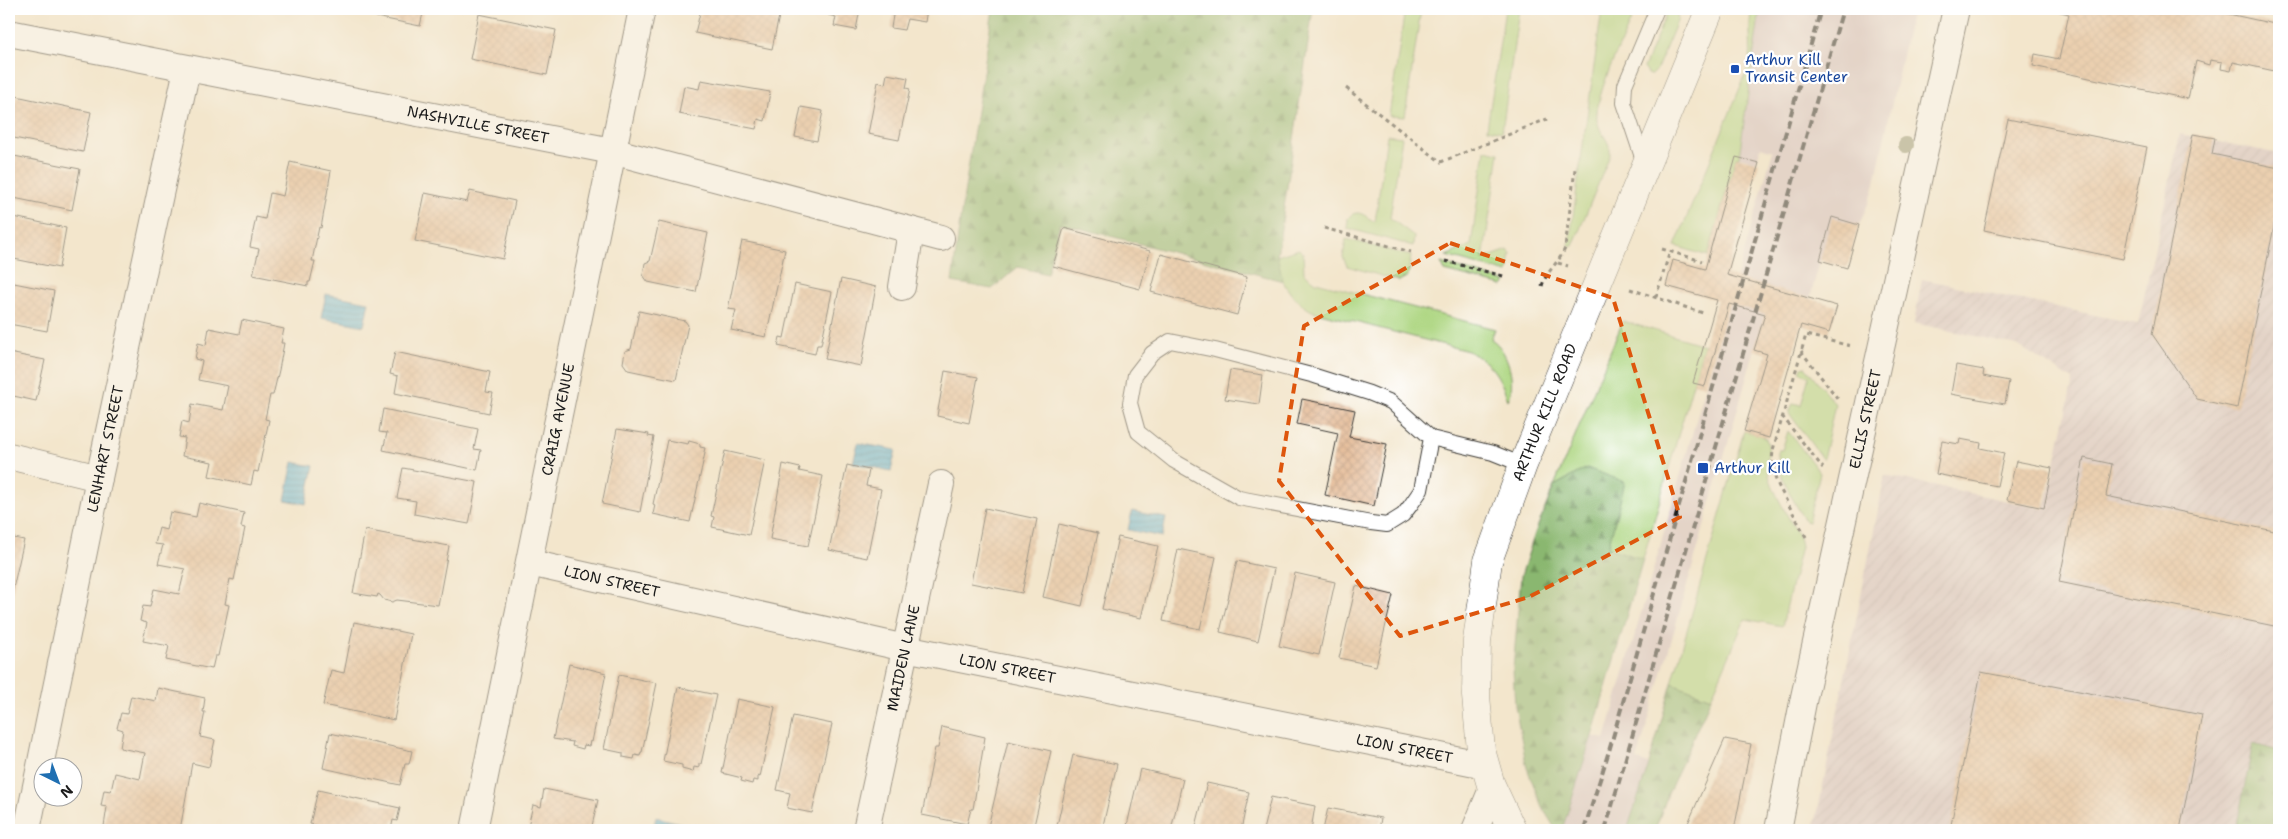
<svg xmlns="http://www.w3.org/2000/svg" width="2288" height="839" viewBox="0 0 2288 839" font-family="'Shantell Sans',sans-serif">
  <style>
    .industrial { fill: url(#industrial-furrows) }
    .railway { fill: #d2bec2 }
    .green { fill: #add681; stroke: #64794e }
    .forest { fill: url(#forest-firs); stroke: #536a46 }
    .water { fill: url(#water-rules); stroke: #3a6678 }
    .building { fill: url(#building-cross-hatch) }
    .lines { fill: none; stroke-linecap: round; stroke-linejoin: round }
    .service-casing { stroke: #3c3a36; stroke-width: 16 }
    .minor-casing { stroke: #3c3a36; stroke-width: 28 }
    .tertiary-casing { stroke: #3c3a36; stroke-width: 29 }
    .path { stroke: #3c3a36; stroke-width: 3; stroke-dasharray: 4 4; stroke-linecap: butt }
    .service { stroke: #fff; stroke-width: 14 }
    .minor { stroke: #fff; stroke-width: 26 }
    .tertiary { stroke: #fff; stroke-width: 28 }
    .rail { stroke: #1c1c1c; stroke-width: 4; stroke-dasharray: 8 4; stroke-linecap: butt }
    .tree { fill: #999b7e }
    .marked { fill: none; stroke: #de560d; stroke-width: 4; stroke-dasharray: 10 6; stroke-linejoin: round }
    .transit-dot { fill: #1a4fb4; stroke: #fff; stroke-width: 2 }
    .labels { text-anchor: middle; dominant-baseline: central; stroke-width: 4.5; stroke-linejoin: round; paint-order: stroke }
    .transit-label { font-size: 15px; fill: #164399; stroke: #fff; text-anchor: start }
    .street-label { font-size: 15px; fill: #1c1c1c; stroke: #fff }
  </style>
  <defs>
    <pattern id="industrial-furrows" width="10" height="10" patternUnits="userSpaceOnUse" patternTransform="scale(1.25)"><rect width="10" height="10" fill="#d2bec2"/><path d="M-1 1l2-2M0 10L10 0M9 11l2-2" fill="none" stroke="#b4a3a6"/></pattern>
    <pattern id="forest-firs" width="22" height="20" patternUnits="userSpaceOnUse" patternTransform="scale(1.25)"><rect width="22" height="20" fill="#8ab76f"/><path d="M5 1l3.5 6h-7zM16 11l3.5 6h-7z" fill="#70945a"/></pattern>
    <pattern id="water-rules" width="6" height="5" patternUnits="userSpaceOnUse" patternTransform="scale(1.25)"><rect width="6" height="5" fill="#58b0d5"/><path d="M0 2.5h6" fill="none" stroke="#488eac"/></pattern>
    <pattern id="building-cross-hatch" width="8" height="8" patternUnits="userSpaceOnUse" patternTransform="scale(1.25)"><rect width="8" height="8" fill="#e2b58e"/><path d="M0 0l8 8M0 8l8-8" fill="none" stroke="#c19b7a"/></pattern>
  </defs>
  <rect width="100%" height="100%" fill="#fff"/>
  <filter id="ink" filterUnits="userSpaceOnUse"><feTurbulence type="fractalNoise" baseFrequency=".02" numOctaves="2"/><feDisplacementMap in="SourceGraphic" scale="10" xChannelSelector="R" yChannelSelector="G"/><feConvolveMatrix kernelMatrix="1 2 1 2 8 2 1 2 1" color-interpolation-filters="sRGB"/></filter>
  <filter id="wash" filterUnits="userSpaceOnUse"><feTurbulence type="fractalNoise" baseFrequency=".0096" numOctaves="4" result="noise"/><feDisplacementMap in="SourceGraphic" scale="20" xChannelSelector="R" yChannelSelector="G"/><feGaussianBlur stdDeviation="1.12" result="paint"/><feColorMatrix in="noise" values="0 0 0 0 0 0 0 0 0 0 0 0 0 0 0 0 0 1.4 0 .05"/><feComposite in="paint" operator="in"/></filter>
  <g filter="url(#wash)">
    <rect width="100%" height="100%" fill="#f3e6cc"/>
    <polygon class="industrial" points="2180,134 2279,154 2279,751 2253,744 2236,830 1814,830 1885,475 2045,509 2073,380 2017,345 1914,323 1922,279 2138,324"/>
    <polygon class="railway" points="1760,9 1912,9 1873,192 1859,225 1832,217 1810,298 1787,292 1780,309 1765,314 1637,760 1649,764 1627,830 1562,830 1592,736 1605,739 1773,151 1761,147 1756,162 1739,157"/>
    <g class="green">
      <polygon points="1405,9 1421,9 1405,117 1389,116"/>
      <polygon points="1505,9 1519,9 1502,132 1487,129"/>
      <path d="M1602 9H1636C1626 33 1594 96 1597 119 1598 133 1612 141 1610 155L1573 246 1571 247 1569 245Z"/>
      <path d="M1752 9H1760L1739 157H1736L1708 256 1675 246 1749 66C1753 47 1747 27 1752 9Z"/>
      <polygon points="1672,10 1677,13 1678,19 1656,71 1652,75 1649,75 1644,68 1666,14"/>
      <path d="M1387 135 1402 137 1390 218 1414 236 1413 246 1347 228 1348 218C1358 207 1366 217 1375 222Z"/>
      <polygon points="1485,150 1499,153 1483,259 1508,250 1511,254 1508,273 1446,256 1471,245"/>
      <polygon points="1346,239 1411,256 1408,276 1399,281 1347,266 1343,257"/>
      <path d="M1299 249 1303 253 1304 273 1316 282 1495 329 1491 339C1508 349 1517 383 1508 400 1499 375 1493 364 1468 351L1312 311C1290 299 1278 279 1277 256Z"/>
      <polygon points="1441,263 1506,282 1503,286 1445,271"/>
      <polygon points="1623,321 1704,345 1643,559 1607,548 1587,468 1554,486"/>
      <polygon points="1805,366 1835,404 1823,460 1789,413 1793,403 1801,405 1809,376 1800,372 1802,367"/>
      <path d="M1744 431C1751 433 1762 434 1766 439 1771 447 1766 460 1768 470 1770 488 1790 519 1799 537L1801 546 1782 626 1745 619 1711 698 1672 683Z"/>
      <path d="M1788 431 1820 473 1808 522 1805 521C1793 498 1777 477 1778 450H1782Z"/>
    </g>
    <g class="forest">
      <polygon points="993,9 1313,9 1277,256 1283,281 1060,223 1047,274 1018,267 992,289 952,282 960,220"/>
      <polygon points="1587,468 1625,482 1608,548 1643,559 1592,736 1562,830 1556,830 1542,807 1527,768 1515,706 1513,669 1521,576 1535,533 1554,486"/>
      <polygon points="1672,683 1711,698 1668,794 1655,830 1627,830 1649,764"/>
      <polygon points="2253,744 2279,751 2279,830 2236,830"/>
    </g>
    <g class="water">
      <polygon points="326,294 369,302 364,326 321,318"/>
      <polygon points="858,443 896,450 891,471 853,463"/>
      <polygon points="293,462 314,466 306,504 285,500"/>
      <polygon points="1132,511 1166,518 1162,537 1128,530"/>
      <polygon points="656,817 688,825 687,830 653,830"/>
    </g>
    <g id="blocks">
      <g class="building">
        <polygon points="377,9 424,9 420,26 376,17"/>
        <polygon points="701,9 746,9 779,16 772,49 695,33"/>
        <polygon points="829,9 860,9 856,30 834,26 836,17 828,15"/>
        <polygon points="894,9 927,9 925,22 907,19 904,30 891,28"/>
        <polygon points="2048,9 2179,9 2199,13 2200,9 2215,9 2215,11 2279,25 2279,72 2233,62 2231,71 2221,69 2222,62 2210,60 2209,65 2196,61 2188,99 2033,66 2035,54 2059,59 2069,14"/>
        <polygon points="2249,9 2279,9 2279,16 2249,10"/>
        <polygon points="479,14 556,30 547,75 470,59"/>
        <polygon points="887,74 908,78 906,88 910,89 899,140 868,134 878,82 885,84"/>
        <polygon points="701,80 770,92 765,121 758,119 756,129 679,114 684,86 699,89"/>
        <polygon points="16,96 91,112 83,152 9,137"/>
        <polygon points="801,107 823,111 817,141 795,137"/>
        <polygon points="2008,119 2147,147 2123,259 1984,230"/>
        <polygon points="2193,134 2215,138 2212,154 2279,168 2279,202 2237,408 2197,399 2152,334"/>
        <polygon points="9,155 80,169 72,210 9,197"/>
        <polygon points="1736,157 1759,163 1727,275 1837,306 1829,333 1801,325 1769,438 1744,431 1767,354 1754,350 1765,314 1729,304 1705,386 1693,383 1717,300 1666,286 1673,260 1705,269"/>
        <polygon points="290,162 331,171 321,228 319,227 312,261 315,261 310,282 308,282 308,286 253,275 259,249 250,247 256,217 265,219 270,193 283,196"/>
        <polygon points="470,191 515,201 503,259 415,241 425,193 467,202"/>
        <polygon points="9,216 66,228 59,268 9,258"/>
        <polygon points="1832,217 1859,225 1847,268 1820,260"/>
        <polygon points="659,222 708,233 696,292 648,282 643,275 645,263 650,261"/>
        <polygon points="1064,228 1150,251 1140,289 1053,266"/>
        <polygon points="742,241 785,250 766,337 731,330 736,310 728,309"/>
        <polygon points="1161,254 1247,277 1237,315 1151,292"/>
        <polygon points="841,279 876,287 861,366 825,359"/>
        <polygon points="9,282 54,291 47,331 9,324"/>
        <polygon points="795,284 832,292 821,345 817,345 815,354 778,346 780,337 784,338"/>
        <polygon points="639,311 685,321 688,325 676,380 628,370 623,363 625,351 631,349"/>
        <polygon points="242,320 284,329 281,343 284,343 279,370 273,395 270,395 265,419 269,420 258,472 254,471 251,485 209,476 212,462 182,456 185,438 179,437 182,421 189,423 192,404 223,410 228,386 198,380 202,361 195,359 198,343 206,345 209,328 239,334"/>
        <polygon points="395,352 490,372 486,392 493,393 489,413 395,393 398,376 390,374"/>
        <polygon points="9,353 45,360 36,401 9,395"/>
        <polygon points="1956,365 1984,370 1983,376 2009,381 2005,404 1951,394"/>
        <polygon points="1230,370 1263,375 1259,404 1225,399"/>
        <polygon points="945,371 978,377 969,423 937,416"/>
        <polygon points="1302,399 1355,410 1349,437 1387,444 1374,506 1325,495 1338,433 1297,424"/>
        <polygon points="383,409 478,429 474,449 481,450 477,470 383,450 387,433 379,432"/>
        <polygon points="617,429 649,434 648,436 654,437 640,512 602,504"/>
        <polygon points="1960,439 1981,443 1980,448 2004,453 1997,486 1936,474 1942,441 1959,444"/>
        <polygon points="667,440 688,444 689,441 700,444 700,447 705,448 704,452 705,453 690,522 653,514 655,505 653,504"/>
        <polygon points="725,451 765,460 749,535 712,527 714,517 711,516"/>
        <polygon points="2084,458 2112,464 2106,496 2279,532 2279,627 2059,582"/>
        <polygon points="2016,461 2052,468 2044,508 2007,500"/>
        <polygon points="783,464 800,468 799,471 823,476 808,546 770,539"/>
        <polygon points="847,465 869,470 866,486 881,489 867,558 829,550"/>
        <polygon points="403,468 477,482 469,524 414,514 416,501 397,498"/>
        <polygon points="199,503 244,513 241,527 245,528 234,580 230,579 225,604 229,605 218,656 215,656 212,669 166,660 169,646 143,641 147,623 140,621 143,606 150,607 154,589 179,594 185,569 158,564 163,545 155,544 159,528 166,530 170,512 196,517"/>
        <polygon points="985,508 1037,519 1022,593 971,583"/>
        <polygon points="1059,524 1098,533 1082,606 1043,597"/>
        <polygon points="365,530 449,546 438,605 397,600 392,602 384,600 380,595 378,594 377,597 353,593"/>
        <polygon points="9,537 24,540 10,602 9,601"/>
        <polygon points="1118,537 1158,546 1141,618 1102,609"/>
        <polygon points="1178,549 1216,557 1200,629 1163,621"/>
        <polygon points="1237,561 1274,569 1258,641 1220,632"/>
        <polygon points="1295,573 1335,582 1319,655 1279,646"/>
        <polygon points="1356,586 1393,595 1376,666 1339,658"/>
        <polygon points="354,622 411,634 394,720 323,705 331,670 344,673"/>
        <polygon points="569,664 606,673 592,742 590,741 589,746 584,745 583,749 572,746 573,742 553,739"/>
        <polygon points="1981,672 2202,715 2180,830 1950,830"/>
        <polygon points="619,675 657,683 642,752 641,752 640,756 635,755 634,759 623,757 623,753 604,749"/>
        <polygon points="678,687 716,695 701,764 699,764 699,768 694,767 693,772 682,769 682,765 663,761"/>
        <polygon points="158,688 205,698 203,712 205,712 200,737 215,740 209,767 192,763 180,830 125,830 104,826 107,807 101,806 104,790 111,791 115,773 140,779 145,753 120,748 123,730 117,728 121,713 127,714 131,696 156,701"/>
        <polygon points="737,699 775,707 760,777 758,776 758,781 753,780 752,784 741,781 742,778 722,773"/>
        <polygon points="793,716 832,724 812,813 787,808 790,793 777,790"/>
        <polygon points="942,727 985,737 973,809 971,809 967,824 922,815 935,748 938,748"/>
        <polygon points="330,733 412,751 409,764 405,764 400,785 323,768"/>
        <polygon points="1725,739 1751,744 1734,830 1685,830"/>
        <polygon points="1008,741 1051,751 1033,830 1004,830 988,827"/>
        <polygon points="1073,755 1117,764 1102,830 1056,830"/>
        <polygon points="1140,769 1183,779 1171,830 1126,830"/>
        <polygon points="1207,783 1249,792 1241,830 1195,830"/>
        <polygon points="544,789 598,800 591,830 535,830 535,828 528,826 533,805 541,807"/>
        <polygon points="318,790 400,808 397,821 393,820 391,830 338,830 310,824"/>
        <polygon points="1271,797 1315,806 1311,830 1263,830"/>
        <polygon points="1328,808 1381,818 1379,830 1323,830"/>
      </g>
    </g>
  </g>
  <g filter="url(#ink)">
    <use href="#blocks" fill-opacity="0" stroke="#3c3a36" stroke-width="1"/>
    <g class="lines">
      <defs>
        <g id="service">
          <polyline points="1644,163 1624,103 1625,85 1657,9"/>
          <polyline points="1431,438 1421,490 1410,506 1403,515 1387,525 1371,523 1239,498 1174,461 1138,432 1130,403 1135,375 1152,353 1170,341 1215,350 1315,376 1369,393 1391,402 1431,438 1493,453 1523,465"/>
        </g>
        <g id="minor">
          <path id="s1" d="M9 33 612 151 941 238"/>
          <polyline points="902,287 911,231"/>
          <polyline points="9,456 99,478"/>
          <path id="s2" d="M530 563 905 648 1485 765"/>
          <path id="s3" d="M27 830 99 478 187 69"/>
          <path id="s4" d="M474 830 642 9"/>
          <path id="s5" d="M866 830 941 484"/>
          <polyline points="1475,830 1492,789"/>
          <path id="s6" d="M1778 830 1804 697 1956 9"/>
        </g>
        <g id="tertiary">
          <path id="s7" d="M1512 830 1491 785 1481 750 1476 696 1477 641 1488 561 1523 465 1710 9"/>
        </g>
      </defs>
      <use href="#service" class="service-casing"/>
      <use href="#minor" class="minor-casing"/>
      <use href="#tertiary" class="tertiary-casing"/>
      <g class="path">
        <polyline points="1346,88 1441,162 1547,119"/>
        <polyline points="1324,228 1411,252"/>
        <polyline points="1662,249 1702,261"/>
        <polyline points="1445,261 1507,277"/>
        <polyline points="1558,263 1568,266"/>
        <path d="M1542 286C1546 271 1560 262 1565 248L1575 169"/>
        <polyline points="1630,289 1706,314"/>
        <polyline points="1656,297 1670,251"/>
        <polyline points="1801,351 1838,399"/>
        <polyline points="1782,416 1823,468"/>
        <polyline points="1806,537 1779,487 1773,473 1772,461 1773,450 1806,335 1851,346"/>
      </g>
      <use href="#service" class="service"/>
      <use href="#minor" class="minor"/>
      <use href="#tertiary" class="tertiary"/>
      <g class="rail">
        <polyline points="1584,830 1609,751 1821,9"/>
        <polyline points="1605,830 1843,9"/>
      </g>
    </g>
    <circle class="tree" cx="1906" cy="145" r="8"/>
  </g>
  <path d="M0 0H2288V839H0ZM1450 243 1613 298 1680 517 1529 597 1400 636 1279 481 1304 326Z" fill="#f3e6cc" fill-opacity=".55" fill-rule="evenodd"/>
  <path class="marked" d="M1450 243 1613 298 1680 517 1529 597 1400 636 1279 481 1304 326Z"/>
  <g class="transit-dot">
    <rect x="1730" y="64" width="10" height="10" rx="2.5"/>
    <rect x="1697" y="462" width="12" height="12" rx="2.5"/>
  </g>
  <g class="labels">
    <g class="transit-label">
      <text x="1745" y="60">Arthur Kill<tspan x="1745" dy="17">Transit Center</tspan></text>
      <text x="1714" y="468">Arthur Kill</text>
    </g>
    <g class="street-label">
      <text stroke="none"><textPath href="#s1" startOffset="478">NASHVILLE STREET</textPath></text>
      <text stroke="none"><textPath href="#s7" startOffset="435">ARTHUR KILL ROAD</textPath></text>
      <text stroke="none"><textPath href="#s6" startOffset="420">ELLIS STREET</textPath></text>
      <text stroke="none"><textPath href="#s4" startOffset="419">CRAIG AVENUE</textPath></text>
      <text stroke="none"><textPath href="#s3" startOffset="389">LENHART STREET</textPath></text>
      <text stroke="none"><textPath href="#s2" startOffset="84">LION STREET</textPath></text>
      <text stroke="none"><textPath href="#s5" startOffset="176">MAIDEN LANE</textPath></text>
      <text stroke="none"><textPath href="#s2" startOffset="489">LION STREET</textPath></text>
      <text stroke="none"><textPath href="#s2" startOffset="894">LION STREET</textPath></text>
    </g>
  </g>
  <rect width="2288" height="839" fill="none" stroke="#fff" stroke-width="30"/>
  <g transform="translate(58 782) rotate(138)"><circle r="24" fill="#ffffff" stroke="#a4a4a4"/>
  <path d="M0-4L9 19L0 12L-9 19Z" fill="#1f6fb2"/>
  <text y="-8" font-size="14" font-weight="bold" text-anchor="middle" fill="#1c1c1c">N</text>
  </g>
</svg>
